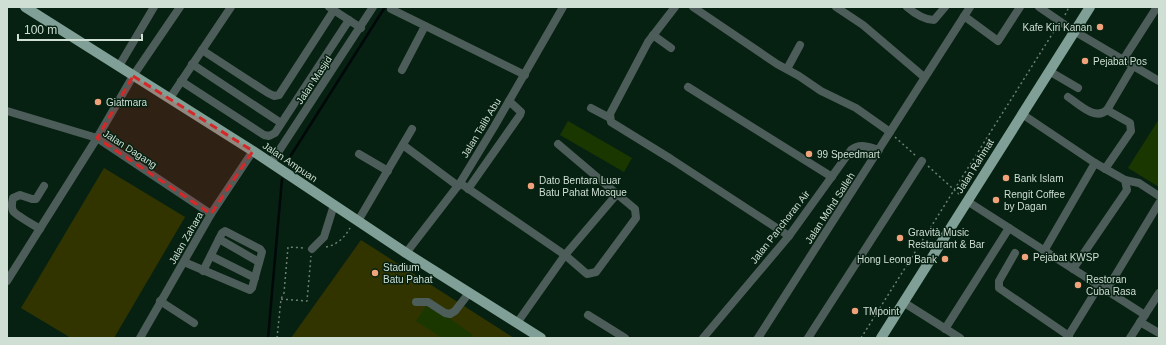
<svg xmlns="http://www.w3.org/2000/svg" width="1166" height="345" viewBox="0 0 1166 345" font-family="Helvetica,sans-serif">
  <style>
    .green { fill: #323400 }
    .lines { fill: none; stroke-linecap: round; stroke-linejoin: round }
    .stream { stroke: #000809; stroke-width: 2.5 }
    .building { fill: #1b3700 }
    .path { stroke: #6b8073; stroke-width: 1.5; stroke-dasharray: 2 3; stroke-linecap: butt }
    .minor { stroke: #4d5d59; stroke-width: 8 }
    .major { stroke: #80a097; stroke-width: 10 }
    .marked { fill: #d62828; fill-opacity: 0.2; stroke: #d62828; stroke-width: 3; stroke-dasharray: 8 5; stroke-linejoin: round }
    .poi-dot { fill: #f0a27a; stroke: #062111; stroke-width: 1.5 }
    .labels { text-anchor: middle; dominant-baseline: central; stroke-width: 3; stroke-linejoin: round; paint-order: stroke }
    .poi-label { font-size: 10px; fill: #cfdfd4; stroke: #062111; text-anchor: start }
    .street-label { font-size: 10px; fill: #cfdfd4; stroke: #062111 }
  </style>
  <rect width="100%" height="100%" fill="#062111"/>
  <g class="green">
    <polygon points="104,168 185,217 114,338 71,338 21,308"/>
    <polygon points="361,240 514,338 291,338"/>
  </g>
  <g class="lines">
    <g class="stream">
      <polyline points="288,160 385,7"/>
      <polyline points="268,338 282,179"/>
    </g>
  </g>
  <g class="building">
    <polygon points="1159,119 1159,187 1128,168"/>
    <polygon points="568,121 632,158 624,172 560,135"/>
    <polygon points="428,303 473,335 471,338 442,338 416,321"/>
  </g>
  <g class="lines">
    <g class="path">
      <polyline points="1065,15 1069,7"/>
      <polyline points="895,137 916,156"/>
      <polyline points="928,166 961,196"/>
      <path d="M326 247C337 245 345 237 350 228"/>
      <polyline points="281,299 307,301 311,256"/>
      <polyline points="277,338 281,299 284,293 288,247 304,248"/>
      <polyline points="861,338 1056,28"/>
    </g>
    <g class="minor">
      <polyline points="329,7 361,28"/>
      <polyline points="675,7 648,42 610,114 611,122 671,159 789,236"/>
      <polyline points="693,7 777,64 799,76 821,91 856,108 890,132"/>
      <polyline points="836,7 863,25 924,77"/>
      <path d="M907 7C914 13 925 20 934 20L945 7"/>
      <polyline points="1039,7 1074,31 1159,81"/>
      <polyline points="391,9 525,75"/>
      <polyline points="964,16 998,41 1020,7"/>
      <polyline points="653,35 671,48"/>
      <polyline points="202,50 268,93 274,96 279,95 334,10"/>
      <polyline points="1123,60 1157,7"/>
      <polyline points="192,64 281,123"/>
      <polyline points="119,66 154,7"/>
      <polyline points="787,69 800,45"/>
      <polyline points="402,70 425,26"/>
      <polyline points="1049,71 1078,88"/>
      <polyline points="181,81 264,135 269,136 275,133 349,20"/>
      <polyline points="688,87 832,177"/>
      <path d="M1068 97C1079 104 1095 121 1107 110L1133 66"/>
      <polyline points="170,98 231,7"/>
      <polyline points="591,108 610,118"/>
      <polyline points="7,111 97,138 211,214"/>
      <polyline points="1022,114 1095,163 1125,180 1127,190 1073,269"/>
      <polyline points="403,145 458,186"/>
      <polyline points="359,154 388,171"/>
      <polyline points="271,163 373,7"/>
      <polyline points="1105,169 1131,131 1130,123 1107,110"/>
      <polyline points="1125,180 1139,183 1159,196"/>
      <polyline points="460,183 565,255 587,274 596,272 636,218 635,209 617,194 558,144"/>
      <polyline points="468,189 520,115 521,112 509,101"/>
      <polyline points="967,201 1145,315"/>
      <polyline points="358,221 412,129"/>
      <path d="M40 229C34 225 17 216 13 211 11 207 12 202 13 198L20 195 32 199H36L44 186"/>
      <polyline points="219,239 259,262"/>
      <polyline points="312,249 324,237 334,205"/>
      <polyline points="1044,251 1095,163"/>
      <polyline points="406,253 460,183 494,127 563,7"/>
      <polyline points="1015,253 999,281 999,288 1069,336"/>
      <polyline points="211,256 255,278"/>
      <polyline points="184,262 250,290 252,288 262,252 260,249 225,231 222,233 203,271"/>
      <polyline points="7,281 97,138 133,76 180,7"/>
      <polyline points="1106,291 1159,203"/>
      <polyline points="160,301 194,323"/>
      <polyline points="416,302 428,302 445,313 450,314 455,311 469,293"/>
      <polyline points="903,302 960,338"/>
      <polyline points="588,315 625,338"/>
      <polyline points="1140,322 1159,333"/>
      <polyline points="517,323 565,255 617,194"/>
      <polyline points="945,329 1009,228"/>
      <polyline points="140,338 211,214 253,151"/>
      <path d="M703 338 789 236 851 150C860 143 868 147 879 150"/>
      <polyline points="758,338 970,7"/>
      <polyline points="808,338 922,161"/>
      <polyline points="1067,338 1099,286"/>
      <polyline points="1130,338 1159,293"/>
    </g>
    <g class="major">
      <polyline points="25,7 253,151 406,253 541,338"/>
      <polyline points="881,338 1090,7"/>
    </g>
  </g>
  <path class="marked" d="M133 76 253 151 211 214 97 138Z"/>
  <g class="poi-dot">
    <circle cx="1100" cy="27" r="4"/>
    <circle cx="1085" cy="61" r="4"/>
    <circle cx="98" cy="102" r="4"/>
    <circle cx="809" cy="154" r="4"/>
    <circle cx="1006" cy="178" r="4"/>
    <circle cx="531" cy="186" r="4"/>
    <circle cx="996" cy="200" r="4"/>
    <circle cx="900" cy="238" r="4"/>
    <circle cx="1025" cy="257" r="4"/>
    <circle cx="945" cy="259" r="4"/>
    <circle cx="375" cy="273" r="4"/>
    <circle cx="1078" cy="285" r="4"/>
    <circle cx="855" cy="311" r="4"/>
  </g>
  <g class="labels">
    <g class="poi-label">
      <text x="1092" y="27" text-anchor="end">Kafe Kiri Kanan</text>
      <text x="1093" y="61">Pejabat Pos</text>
      <text x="106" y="102">Giatmara</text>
      <text x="817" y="154">99 Speedmart</text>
      <text x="1014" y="178">Bank Islam</text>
      <text x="539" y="180">Dato Bentara Luar<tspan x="539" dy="12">Batu Pahat Mosque</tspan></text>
      <text x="1004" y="194">Rengit Coffee<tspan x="1004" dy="12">by Dagan</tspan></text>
      <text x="908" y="232">Gravità Music<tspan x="908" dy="12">Restaurant &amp; Bar</tspan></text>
      <text x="1033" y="257">Pejabat KWSP</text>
      <text x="937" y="259" text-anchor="end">Hong Leong Bank</text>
      <text x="383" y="267">Stadium<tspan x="383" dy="12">Batu Pahat</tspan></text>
      <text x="1086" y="279">Restoran<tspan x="1086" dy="12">Cuba Rasa</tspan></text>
      <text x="863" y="311">TMpoint</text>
    </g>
    <g class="street-label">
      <text transform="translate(314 80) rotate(-56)">Jalan Masjid</text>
      <text transform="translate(481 128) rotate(-59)">Jalan Talib Abu</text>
      <text transform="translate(130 149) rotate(33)">Jalan Dagang</text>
      <text transform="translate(290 162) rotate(34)">Jalan Ampuan</text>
      <text transform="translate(975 166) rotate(-58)">Jalan Rahmat</text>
      <text transform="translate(830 208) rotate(-57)">Jalan Mohd Salleh</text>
      <text transform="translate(780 227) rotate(-52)">Jalan Panchoran Air</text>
      <text transform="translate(186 238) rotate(-60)">Jalan Zahara</text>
    </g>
  </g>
  <rect width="1166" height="345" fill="none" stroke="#cfdfd4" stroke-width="16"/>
  <path d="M18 34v6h124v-6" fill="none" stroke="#cfdfd4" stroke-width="2"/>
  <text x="24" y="34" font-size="12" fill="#cfdfd4" stroke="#062111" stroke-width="3" paint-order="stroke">100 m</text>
</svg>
